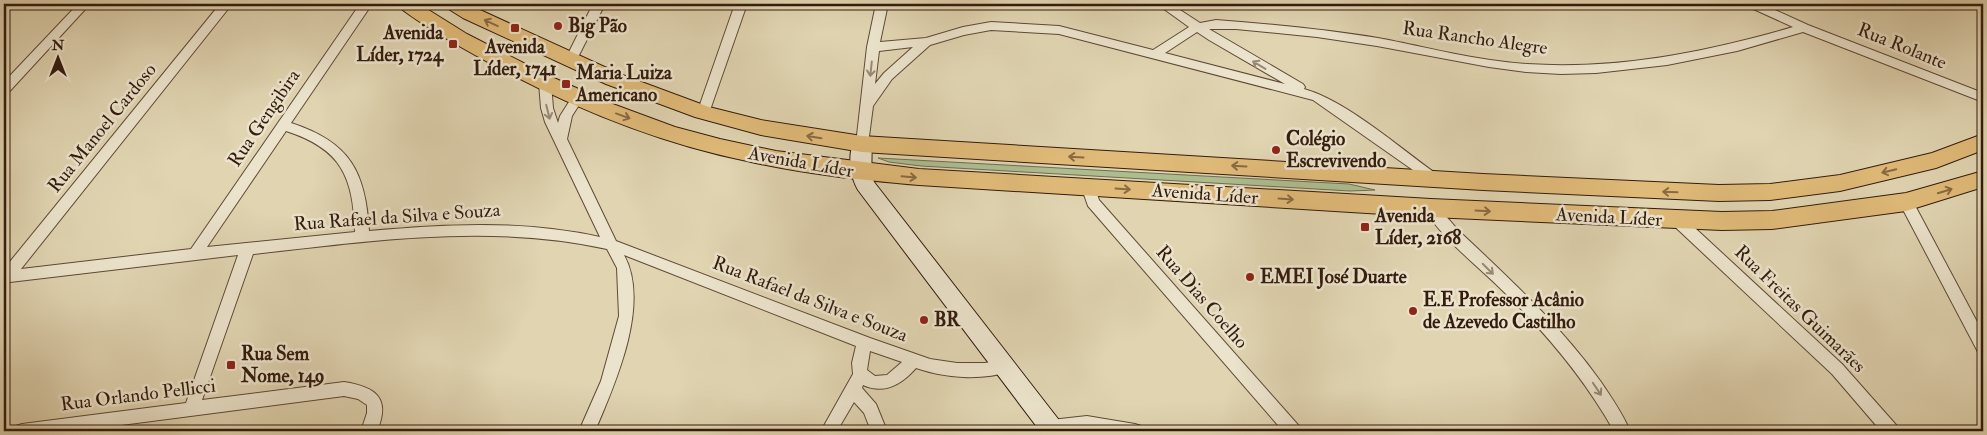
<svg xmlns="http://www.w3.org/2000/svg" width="1987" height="435" viewBox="0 0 1987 435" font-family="'IM FELL Double Pica',serif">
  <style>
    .green { fill: #acbe91; stroke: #706c4f }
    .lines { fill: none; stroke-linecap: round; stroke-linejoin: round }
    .street-casing { stroke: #5e4936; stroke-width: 2 }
    .secondary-casing { stroke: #331b0d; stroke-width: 2 }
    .primary-casing { stroke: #331b0d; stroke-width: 2 }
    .street { fill: #ebe3cc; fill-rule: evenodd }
    .secondary { fill: #ebe3cc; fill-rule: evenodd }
    .primary { fill: #e0ba78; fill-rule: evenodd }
    .oneway { stroke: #8a6a42 }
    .oneway2 { stroke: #988976 }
    .poi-dot { fill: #8f2418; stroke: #ebe3cc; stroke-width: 2 }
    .labels { text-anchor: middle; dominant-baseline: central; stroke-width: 5; stroke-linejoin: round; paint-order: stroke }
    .poi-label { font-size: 19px; font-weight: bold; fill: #331b0d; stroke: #ebe3cc; text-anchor: start }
    .street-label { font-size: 19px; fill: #331b0d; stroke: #ebe3cc }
  </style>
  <rect width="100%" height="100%" fill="#e0d4b1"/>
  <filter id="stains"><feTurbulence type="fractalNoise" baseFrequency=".004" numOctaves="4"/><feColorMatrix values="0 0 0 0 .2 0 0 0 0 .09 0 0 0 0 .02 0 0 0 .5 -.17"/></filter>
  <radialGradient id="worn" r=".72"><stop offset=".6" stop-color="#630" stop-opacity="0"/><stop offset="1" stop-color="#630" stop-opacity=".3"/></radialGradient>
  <polygon class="green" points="878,158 1349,184 1375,190 1350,191 921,166 889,162"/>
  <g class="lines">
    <defs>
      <g id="street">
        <polygon points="78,4 90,4 8,93 4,94 4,82"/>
        <path d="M220 4H232L21 269 191 249 360 4H372L291 123C350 142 366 172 369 231 446 224 524 220 600 237L545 122 541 108 539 83 545 79 551 83 553 108 558 123 560 116 574 94 578 93 584 97 572 116 567 139 616 241 870 338 930 359 957 363H985L1006 359 1011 361 1014 366 1011 371C981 381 945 378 916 368 902 384 885 395 863 385L862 388 876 404 887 431H871L864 413 854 402 837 431H821L853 374 852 363 856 346 624 255C651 304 615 384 595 431H579L601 381 619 316 617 268 607 249C490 223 371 241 253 254L202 400 344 382C376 387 391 398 377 431H361L367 413V405L358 399 344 396 75 431H14L16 426 22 424 186 403 238 255 10 282 4 285V269ZM286 131C342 149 353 177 355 232L207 247ZM870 351 902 362 887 375 875 376 867 370Z"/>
        <polygon points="593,4 605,4 575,63 567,63 565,60"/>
        <polygon points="735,4 747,4 709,113 707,116 699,116 697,113"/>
        <path d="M876 4H888L880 42 926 38 963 27 991 22 1059 26 1153 50 1189 27 1157 4H1171L1200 23 1216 20C1270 24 1324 29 1378 38 1427 47 1477 61 1527 64 1617 70 1706 52 1793 27L1749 7 1747 4H1762L1808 25 1983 93V102L1803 32 1737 51 1667 65 1596 73 1561 74 1526 72 1489 67 1377 46 1317 37 1236 29H1209L1303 84 1305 87 1304 89C1345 100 1400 148 1435 173L1437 177 1435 181 1430 182 1313 100 1059 34 991 30 964 35 930 45 892 79 873 106 868 144 867 147H857L856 144 867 47ZM1197 32 1209 40 1285 84 1165 53ZM913 47 884 73 875 84 879 51Z"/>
        <polygon points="1088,181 1093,182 1099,200 1299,426 1301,431 1283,431 1088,206 1081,186 1083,182"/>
        <polygon points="1906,197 1911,198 1983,333 1983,353 1978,352 1899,202 1901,198"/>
        <path d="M1431 203C1438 205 1453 225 1460 232 1510 279 1561 326 1601 382 1611 397 1623 414 1630 431H1614C1584 378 1546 333 1503 291 1479 267 1440 237 1424 208L1426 204Z"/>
        <polygon points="1677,215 1682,216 1842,364 1897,426 1899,431 1881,431 1832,374 1672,224 1670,220 1672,216"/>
        <polygon points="1087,416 1135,424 1141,426 1143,431 1045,431 1043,427 1045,422 1051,420"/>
      </g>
      <path id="secondary" d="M862 137 869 139C875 151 868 168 874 182L1062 424 1065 431H1040L858 190C850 176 847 154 855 139Z"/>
      <g id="primary">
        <path d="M398 4H419L467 34 545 74 610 103 675 127 720 139 776 151 919 169 1431 199 1722 212 1772 211 1906 193 1983 171V187L1906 211 1772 229 1722 230 1431 217 919 185C861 180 804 174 747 161 659 143 576 109 497 67 464 49 431 31 400 8Z"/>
        <polygon points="445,4 467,4 620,74 709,107 761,120 862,136 1483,174 1719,185 1770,184 1840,175 1932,153 1983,134 1983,150 1936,168 1840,191 1770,200 1719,201 1483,190 862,152 761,135 695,117 606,84 463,18 447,8"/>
      </g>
    </defs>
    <use href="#street" class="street-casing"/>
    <use href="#secondary" class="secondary-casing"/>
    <use href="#primary" class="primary-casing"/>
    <use href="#street" class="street"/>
    <use href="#secondary" class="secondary"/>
    <use href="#primary" class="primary"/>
  </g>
  <defs><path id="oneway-shaft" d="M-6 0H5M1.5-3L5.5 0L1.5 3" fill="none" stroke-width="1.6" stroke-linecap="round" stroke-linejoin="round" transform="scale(1.25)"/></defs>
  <g class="oneway">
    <use href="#oneway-shaft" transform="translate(491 23) rotate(-155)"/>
    <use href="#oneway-shaft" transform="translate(623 116) rotate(20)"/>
    <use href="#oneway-shaft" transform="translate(814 137) rotate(-171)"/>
    <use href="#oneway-shaft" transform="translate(1076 157) rotate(-177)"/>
    <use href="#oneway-shaft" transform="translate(1239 166) rotate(-177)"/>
    <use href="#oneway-shaft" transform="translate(1889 171) rotate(166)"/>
    <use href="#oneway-shaft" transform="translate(909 177) rotate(5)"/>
    <use href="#oneway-shaft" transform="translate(1123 189) rotate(4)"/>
    <use href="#oneway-shaft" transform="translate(1945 191) rotate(-17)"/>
    <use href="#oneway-shaft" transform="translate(1670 192) rotate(-178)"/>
    <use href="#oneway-shaft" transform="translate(1286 199) rotate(4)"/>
    <use href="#oneway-shaft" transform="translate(1483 211) rotate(3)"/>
  </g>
  <g class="oneway2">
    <use href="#oneway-shaft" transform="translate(1259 65) rotate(-149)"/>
    <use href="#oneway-shaft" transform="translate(871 69) rotate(96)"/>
    <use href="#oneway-shaft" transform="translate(548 112) rotate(76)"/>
    <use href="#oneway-shaft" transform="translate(1488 269) rotate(45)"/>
    <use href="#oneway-shaft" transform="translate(1597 389) rotate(56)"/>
  </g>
  <g class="poi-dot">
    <circle cx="558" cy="26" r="5"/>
    <rect x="510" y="23" width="10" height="10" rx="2.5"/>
    <rect x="448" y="39" width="10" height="10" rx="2.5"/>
    <rect x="561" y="79" width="10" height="10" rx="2.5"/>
    <circle cx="1276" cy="150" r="5"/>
    <rect x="1360" y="222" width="10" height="10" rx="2.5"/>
    <circle cx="1250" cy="277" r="5"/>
    <circle cx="1413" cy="311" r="5"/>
    <circle cx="924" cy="320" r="5"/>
    <rect x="226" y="360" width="10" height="10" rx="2.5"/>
  </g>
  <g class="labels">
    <g class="poi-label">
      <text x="568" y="26">Big Pão</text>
      <text x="443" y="33" text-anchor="end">Avenida<tspan x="443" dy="22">Líder, 1724</tspan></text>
      <text x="515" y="47" text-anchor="middle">Avenida<tspan x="515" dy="22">Líder, 1741</tspan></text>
      <text x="576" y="73">Maria Luiza<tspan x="576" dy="22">Americano</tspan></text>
      <text x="1286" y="139">Colégio<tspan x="1286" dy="22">Escrevivendo</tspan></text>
      <text x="1375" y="216">Avenida<tspan x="1375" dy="22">Líder, 2168</tspan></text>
      <text x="1260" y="277">EMEI José Duarte</text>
      <text x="1423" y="300">E.E Professor Acânio<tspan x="1423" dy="22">de Azevedo Castilho</tspan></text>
      <text x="934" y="320">BR</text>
      <text x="241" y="354">Rua Sem<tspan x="241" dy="22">Nome, 149</tspan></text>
    </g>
    <g class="street-label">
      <text transform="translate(1475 38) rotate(8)">Rua Rancho Alegre</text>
      <text transform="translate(1902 46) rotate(22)">Rua Rolante</text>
      <text transform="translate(264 118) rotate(-56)">Rua Gengibira</text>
      <text transform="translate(102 128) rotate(-51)">Rua Manoel Cardoso</text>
      <text transform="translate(801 162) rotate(10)">Avenida Líder</text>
      <text transform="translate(1205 194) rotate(4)">Avenida Líder</text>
      <text transform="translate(397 217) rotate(-4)">Rua Rafael da Silva e Souza</text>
      <text transform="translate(1609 217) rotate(3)">Avenida Líder</text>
      <text transform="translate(1202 297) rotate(49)">Rua Dias Coelho</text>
      <text transform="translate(810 299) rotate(21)">Rua Rafael da Silva e Souza</text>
      <text transform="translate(1800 309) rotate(44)">Rua Freitas Guimarães</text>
      <text transform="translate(138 395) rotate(-7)">Rua Orlando Pellicci</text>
    </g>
  </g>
  <rect width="1987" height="435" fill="none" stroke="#e0d4b1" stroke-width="20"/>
  <rect x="5" y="5" width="1977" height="425" fill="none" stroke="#331b0d" stroke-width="2.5"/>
  <rect x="10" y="10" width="1967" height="415" fill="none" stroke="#331b0d"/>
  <g transform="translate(58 58)" stroke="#ebe3cc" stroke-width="4" paint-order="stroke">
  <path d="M0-4L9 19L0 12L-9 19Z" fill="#331b0d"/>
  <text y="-8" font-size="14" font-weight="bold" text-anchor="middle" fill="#331b0d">N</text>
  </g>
  <rect width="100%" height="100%" filter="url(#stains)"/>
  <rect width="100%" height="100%" fill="url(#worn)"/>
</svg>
